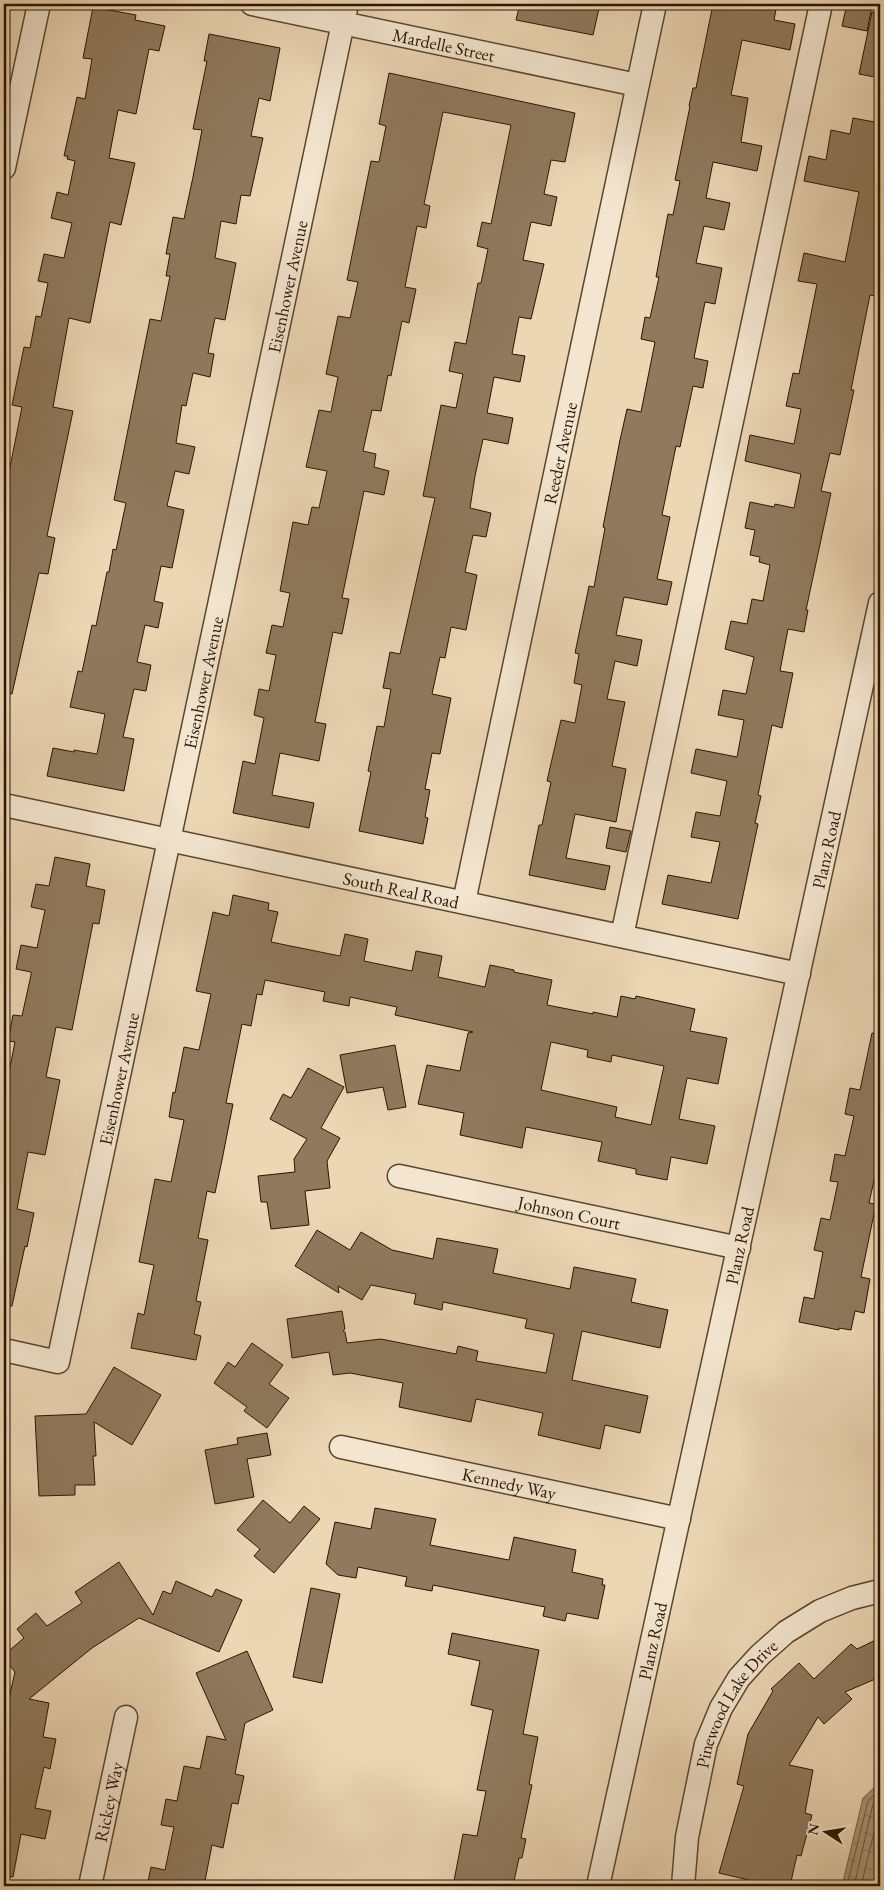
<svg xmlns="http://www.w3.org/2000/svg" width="884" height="1890" viewBox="0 0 884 1890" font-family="'EB Garamond',serif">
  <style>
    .water { fill: url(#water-ripples); stroke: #776247 }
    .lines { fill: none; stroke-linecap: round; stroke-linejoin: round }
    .shore { stroke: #6a553c; stroke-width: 1 }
    .building { fill: #8f7a5e; stroke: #2a1500; fill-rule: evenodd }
    .minor-casing { stroke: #5a462d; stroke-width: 25 }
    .minor { stroke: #f3e5cf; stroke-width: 22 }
    .labels { text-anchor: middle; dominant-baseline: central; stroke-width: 4; stroke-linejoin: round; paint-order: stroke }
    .street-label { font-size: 18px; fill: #2a1500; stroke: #f3e5cf }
  </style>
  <defs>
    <pattern id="water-ripples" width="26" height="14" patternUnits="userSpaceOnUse" patternTransform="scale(1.25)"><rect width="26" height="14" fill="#aa9577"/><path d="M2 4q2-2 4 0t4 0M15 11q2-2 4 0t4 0" fill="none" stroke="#8b785f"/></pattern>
  </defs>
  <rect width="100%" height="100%" fill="#ecd7b5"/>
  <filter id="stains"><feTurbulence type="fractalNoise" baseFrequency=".004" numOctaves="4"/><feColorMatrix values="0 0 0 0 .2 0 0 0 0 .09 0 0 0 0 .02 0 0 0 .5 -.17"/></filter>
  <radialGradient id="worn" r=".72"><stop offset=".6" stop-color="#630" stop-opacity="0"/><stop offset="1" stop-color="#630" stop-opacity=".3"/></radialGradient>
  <polygon class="water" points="880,1782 880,1886 842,1886 863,1798"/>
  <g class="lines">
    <g class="shore">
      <polyline points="847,1886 868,1801 880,1789"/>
      <polyline points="854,1886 873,1804 880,1797"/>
      <polyline points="861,1886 880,1808"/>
    </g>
  </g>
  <g class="building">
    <polygon points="520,4 600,4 593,35 516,20"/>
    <polygon points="713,4 777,4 774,20 795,24 790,50 742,40 731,95 748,98 741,142 762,146 757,171 713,162 706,198 730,203 724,230 704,226 696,263 722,268 715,304 705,302 694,358 708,361 703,388 693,386 680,447 676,446 662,515 670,517 657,579 672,582 667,605 624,597 616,635 642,640 637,666 615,661 607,699 625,702 612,766 626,769 616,822 575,814 566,858 610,866 605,890 529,875 539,825 542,825 551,782 547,781 561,720 575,723 582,685 574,683 579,654 575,653 589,586 594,587 605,528 603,527 620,440 627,409 641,412 655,342 641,339 645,317 650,318 659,277 656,277 668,214 673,215 680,181 675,180 690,106 689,106 693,88 696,88"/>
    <polygon points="847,4 872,6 867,31 842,26"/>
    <polygon points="93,7 136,15 135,20 165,26 159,51 149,49 136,114 118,110 109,158 135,163 121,225 110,222 90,323 69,318 53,407 73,411 47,536 55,538 48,574 39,573 12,694 4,693 4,471 9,472 22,407 12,405 24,347 30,348 36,316 41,317 48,283 38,281 44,254 64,258 72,223 51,218 57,192 68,195 75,161 67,159 68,156 64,156 77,97 85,99 92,59 83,58"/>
    <polygon points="872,12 880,13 880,78 859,74"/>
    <polygon points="209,34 280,48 270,101 259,98 251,136 263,138 250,196 241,195 236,224 221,221 215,258 236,263 225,320 215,318 208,353 214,354 210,377 193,373 186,406 182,405 176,443 195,447 189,474 175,471 167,506 184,510 172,568 161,566 154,601 163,603 158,628 145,625 137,662 151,665 146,691 134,689 123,737 134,739 124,791 47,776 53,748 74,752 74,750 97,754 105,714 70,707 78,671 82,672 92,625 96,626 107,572 109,572 113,549 116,550 126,503 114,500 150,319 161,321 170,276 166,276 170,254 166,254 173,217 184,219 193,177 202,130 193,129 207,61 204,61"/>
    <polygon points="389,73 575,113 565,162 551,160 544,194 557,197 551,226 531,222 523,260 544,264 531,319 519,317 512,354 525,356 520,382 494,377 487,413 513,418 508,444 483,439 475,476 470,508 491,513 486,537 473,535 465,572 477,575 466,630 451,627 445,658 440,657 432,694 451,698 440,754 432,753 425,789 430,790 425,817 428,818 423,844 359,831 371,772 368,771 377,726 384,727 391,689 383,688 390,652 400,654 435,498 423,496 441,405 456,408 463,374 449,371 455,342 466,344 478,283 481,283 488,249 477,246 482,222 491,224 511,125 443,112 424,204 430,206 426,228 417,226 405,287 416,289 409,323 402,321 391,376 388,375 381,411 372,410 363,451 376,454 374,467 389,471 384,495 364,491 342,598 349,599 342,634 333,632 315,722 326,724 319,761 280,753 272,795 314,803 309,828 233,813 243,761 255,764 264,718 254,715 259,689 269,691 276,655 266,653 272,625 283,627 290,593 280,591 293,522 308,525 312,507 319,508 327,471 306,467 319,410 331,412 338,377 326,374 338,316 350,318 358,282 347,280 371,161 379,162 386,126 379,124"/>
    <polygon points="853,118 880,123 880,297 870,295 851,390 854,390 840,455 830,453 821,491 831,493 806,610 808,610 804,632 788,629 780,671 793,673 782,728 772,725 758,795 761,796 755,823 758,824 738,919 662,904 668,875 711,883 720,842 691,837 696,812 720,816 727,781 691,773 696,749 737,757 744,720 718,715 723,690 746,694 754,657 725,649 731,621 747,624 752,599 763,601 770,565 759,562 760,557 750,555 755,530 745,528 750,502 774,507 775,504 794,508 801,474 745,461 750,435 794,444 801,409 786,406 793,373 799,374 817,284 798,281 804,253 845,262 859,192 804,181 809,156 826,160 831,130 850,134"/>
    <polygon points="610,827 631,831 626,852 606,848"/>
    <polygon points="55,857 90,864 86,886 105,890 99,924 93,923 72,1030 56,1027 46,1077 60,1080 45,1155 28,1152 17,1209 34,1213 27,1247 25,1246 12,1306 4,1306 4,1097 15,1042 8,1041 13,1015 22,1016 31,975 31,972 16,969 21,945 37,948 45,910 31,907 36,884 49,886"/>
    <path d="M233 895 269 903 268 910 278 912 271 942 340 956 345 934 368 939 364 961 412 971 416 951 442 956 438 977 485 987 490 965 514 970V972L552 980 547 1005 593 1014V1012L617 1017 621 996 635 999 636 996 695 1009 690 1031 727 1038 718 1084 687 1078 679 1119 715 1126 707 1164 671 1157 667 1180 636 1174V1169L598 1161 602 1142 526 1127 522 1148 460 1135 464 1113 418 1104 427 1065 460 1071 468 1033 473 1032 395 1015 397 1007 350 997 349 1006 323 1001 325 992 265 980 262 995 257 994 251 1026 242 1024 226 1103 233 1104 222 1160 215 1193 207 1191 198 1238 208 1240 196 1301 201 1302 194 1334 201 1336 196 1360 131 1348 138 1313 144 1315 154 1265 139 1262 155 1179 171 1182 184 1120 169 1117 173 1092 175 1093 184 1047 199 1050 211 994 196 991 213 912 229 916ZM551 1042 588 1050 587 1057 611 1062 612 1055 664 1066 651 1125 615 1117 617 1107 541 1090Z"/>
    <polygon points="872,1033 880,1034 880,1167 877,1167 869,1203 876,1204 861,1277 870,1279 864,1313 855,1311 851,1330 839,1328 839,1330 799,1322 804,1297 814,1299 823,1252 814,1250 821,1218 830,1220 838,1182 830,1181 835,1154 845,1156 854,1116 845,1114 850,1088 860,1090"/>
    <polygon points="395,1045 406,1107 388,1110 383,1087 347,1093 340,1055"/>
    <polygon points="308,1068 344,1087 321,1128 340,1138 327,1161 330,1188 305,1191 309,1225 271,1229 267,1202 261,1202 258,1176 295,1172 294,1159 307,1139 270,1119 283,1094 291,1098"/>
    <polygon points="317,1230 350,1250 361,1232 392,1250 433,1259 437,1238 498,1249 493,1273 570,1289 574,1267 636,1279 631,1302 668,1310 660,1348 582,1331 572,1380 648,1396 640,1433 605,1425 600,1449 538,1435 543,1413 476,1399 471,1422 399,1407 403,1383 350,1373 333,1375 329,1352 292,1358 287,1319 342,1311 345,1329 343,1331 345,1332 347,1343 381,1339 456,1354 458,1346 478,1351 476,1361 546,1373 554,1334 525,1328 527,1319 443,1302 442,1310 414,1304 416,1294 371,1285 362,1300 338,1286 339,1293 295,1266"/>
    <polygon points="252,1343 283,1365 269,1384 289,1398 267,1428 244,1411 247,1407 214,1383 228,1362 235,1367"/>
    <polygon points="114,1367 161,1395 132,1445 94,1422 96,1456 93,1456 95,1485 75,1485 75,1495 39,1496 35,1416 86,1414"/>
    <polygon points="267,1433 271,1455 247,1459 254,1497 215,1504 205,1450 238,1444 237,1438"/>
    <polygon points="263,1500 290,1523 304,1506 320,1519 274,1573 254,1556 260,1549 237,1530"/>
    <polygon points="375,1508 436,1519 430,1545 509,1560 514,1537 576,1550 572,1572 603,1579 602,1585 605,1585 598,1619 567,1613 565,1621 543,1616 545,1607 433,1585 432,1591 405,1586 407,1577 358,1567 356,1578 338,1575 326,1564 335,1522 371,1529"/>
    <polygon points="119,1562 153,1615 163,1591 171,1594 176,1581 212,1597 216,1589 242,1600 219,1652 139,1618 92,1648 29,1699 49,1703 43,1737 56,1739 50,1769 44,1767 35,1808 51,1811 45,1839 21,1834 13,1877 4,1876 4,1706 7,1707 15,1672 4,1659 4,1655 24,1638 17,1629 36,1613 47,1626 82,1603 75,1592"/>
    <polygon points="311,1588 340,1594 322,1683 293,1677"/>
    <polygon points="452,1633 539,1650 523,1734 538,1737 529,1784 532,1785 521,1838 526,1839 522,1858 519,1858 513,1886 453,1886 463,1834 477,1836 486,1791 477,1790 493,1710 471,1705 480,1661 448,1654"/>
    <polygon points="880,1638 880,1677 845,1692 852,1699 824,1724 818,1717 789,1765 813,1770 805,1813 812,1815 801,1856 797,1855 790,1886 774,1886 719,1873 744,1786 737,1784 748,1734 773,1691 771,1689 799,1663 814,1679 851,1644 857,1649"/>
    <polygon points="247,1651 273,1710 245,1723 235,1774 244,1776 238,1804 232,1803 223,1848 212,1845 204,1886 147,1886 151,1867 165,1870 174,1827 161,1825 166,1799 177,1801 184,1766 200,1769 207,1736 226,1740 196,1673"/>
  </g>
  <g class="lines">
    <defs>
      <g id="minor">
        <path id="s1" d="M252 4 637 85"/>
        <polyline points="4,168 39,4"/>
        <path id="s2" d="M4 805 799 974"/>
        <path id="s3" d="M464 902 655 4"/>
        <polyline points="622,936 821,4"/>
        <path id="s4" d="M399 1176 739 1248"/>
        <path id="s5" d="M4 1350 58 1362 347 4"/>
        <path id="s6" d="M341 1447 679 1519"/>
        <path id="s7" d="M90 1886 126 1717"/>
        <path id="s8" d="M598 1886 880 603"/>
        <path id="s9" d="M683 1886 687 1837 706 1744 721 1708 739 1678 760 1655 786 1632 820 1611 852 1598 880 1591"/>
      </g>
    </defs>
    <use href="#minor" class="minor-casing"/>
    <use href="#minor" class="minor"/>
  </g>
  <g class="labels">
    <g class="street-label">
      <text stroke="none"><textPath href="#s1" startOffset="196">Mardelle Street</textPath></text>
      <text stroke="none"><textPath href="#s5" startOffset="1155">Eisenhower Avenue</textPath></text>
      <text stroke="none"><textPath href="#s3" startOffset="459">Reeder Avenue</textPath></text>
      <text stroke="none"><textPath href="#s5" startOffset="750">Eisenhower Avenue</textPath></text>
      <text stroke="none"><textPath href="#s8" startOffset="1061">Planz Road</textPath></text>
      <text stroke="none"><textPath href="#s2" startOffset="406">South Real Road</textPath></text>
      <text stroke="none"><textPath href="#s5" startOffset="345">Eisenhower Avenue</textPath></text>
      <text stroke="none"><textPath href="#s4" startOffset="174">Johnson Court</textPath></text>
      <text stroke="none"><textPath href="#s8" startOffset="656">Planz Road</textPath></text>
      <text stroke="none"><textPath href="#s6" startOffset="172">Kennedy Way</textPath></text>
      <text stroke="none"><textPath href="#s8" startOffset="251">Planz Road</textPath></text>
      <text stroke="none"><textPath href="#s9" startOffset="194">Pinewood Lake Drive</textPath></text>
      <text stroke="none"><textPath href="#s7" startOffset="86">Rickey Way</textPath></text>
    </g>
  </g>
  <rect width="884" height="1890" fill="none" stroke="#ecd7b5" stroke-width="20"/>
  <rect x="5" y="5" width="874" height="1880" fill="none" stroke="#2a1500" stroke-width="2.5"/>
  <rect x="10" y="10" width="864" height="1870" fill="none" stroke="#2a1500"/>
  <g transform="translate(826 1832) rotate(282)" stroke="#f3e5cf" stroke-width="4" paint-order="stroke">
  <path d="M0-4L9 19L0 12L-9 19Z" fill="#2a1500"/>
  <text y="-8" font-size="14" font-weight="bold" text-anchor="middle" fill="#2a1500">N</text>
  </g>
  <rect width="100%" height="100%" filter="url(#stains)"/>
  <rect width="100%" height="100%" fill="url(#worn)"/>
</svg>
